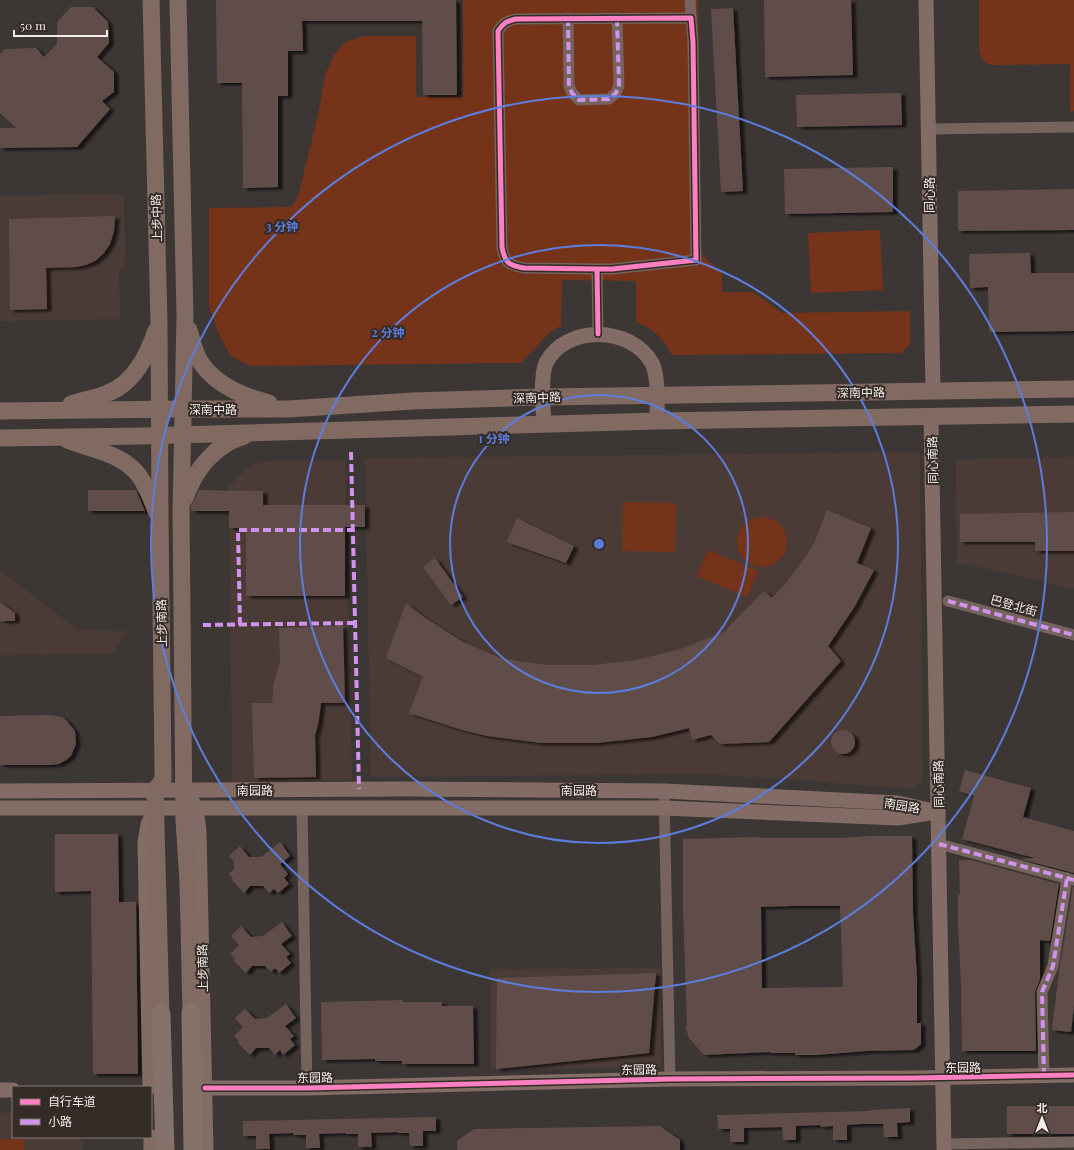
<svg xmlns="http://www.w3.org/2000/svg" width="1074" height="1150" viewBox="0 0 1074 1150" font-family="'Playfair Display','Noto Sans SC',serif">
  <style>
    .built { fill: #4b3b36 }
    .green { fill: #75331a }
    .building { fill: #604e48; fill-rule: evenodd; filter: url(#shadow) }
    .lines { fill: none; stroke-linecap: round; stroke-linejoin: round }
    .street { stroke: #75635d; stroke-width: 11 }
    .secondary { stroke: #826c65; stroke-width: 15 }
    .primary { stroke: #806a62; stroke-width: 17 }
    .highway { stroke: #84726b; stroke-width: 19 }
    .quiet { stroke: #d193ec; stroke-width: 4; stroke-dasharray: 8 4; stroke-linecap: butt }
    .cycleway-casing { stroke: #352b27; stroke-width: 8 }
    .cycleway { stroke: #ff80c0; stroke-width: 5 }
    .ring { fill: none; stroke: #5d7ddd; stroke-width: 2 }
    .labels { text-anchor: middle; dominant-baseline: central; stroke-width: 4; stroke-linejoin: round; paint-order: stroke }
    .street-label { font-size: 12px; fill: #f3ecea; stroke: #352b27 }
    .centre { fill: #5d7ddd; stroke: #352b27; stroke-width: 2 }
    .ring-label { font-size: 12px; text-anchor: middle; font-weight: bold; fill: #5d7ddd; stroke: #352b27; stroke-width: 4; stroke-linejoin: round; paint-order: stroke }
  </style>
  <defs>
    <filter id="shadow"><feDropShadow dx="4.5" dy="2.5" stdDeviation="1" flood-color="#0009"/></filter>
  </defs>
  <rect width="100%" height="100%" fill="#3c3634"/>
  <g class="built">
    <polygon points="124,194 125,270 119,270 120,319 0,321 0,195"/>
    <polygon points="920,452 923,782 912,789 785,779 703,774 371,777 365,458"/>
    <polygon points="1074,457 1074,589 957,562 956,459"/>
    <polygon points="345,460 352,780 232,782 229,487 241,474 253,465 267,461"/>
    <polygon points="0,570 78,630 127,631 112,654 0,655"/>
    <polygon points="660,968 661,1068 491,1069 491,969"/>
    <polygon points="0,1113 13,1113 13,1137 83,1137 83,1150 0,1150"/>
  </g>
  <g class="green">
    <path d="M463 0H698L701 254 722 273V292H753L782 313 910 311V344L901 353 672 355C662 337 655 330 636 322V281L562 280 561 326 550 332 521 363 250 366 231 356 220 337 209 306V208L291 207 298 197 319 110 325 75 334 55 345 42 364 36H416V97H463Z"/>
    <path d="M979 0H1074V111H1070V64L992 65C983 63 981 59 979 50Z"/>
    <polygon points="880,230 883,290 811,293 808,233"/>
    <polygon points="623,502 676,503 675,552 622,551"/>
    <circle cx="762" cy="542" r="25"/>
    <polygon points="708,550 758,571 747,597 697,576"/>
    <rect x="0" y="1139" width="24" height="11"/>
  </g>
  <g class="building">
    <polygon points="216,0 456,0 457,95 423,95 422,21 302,21 303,51 288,51 288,96 278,96 278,187 243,188 242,83 217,83"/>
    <polygon points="764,0 851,0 853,75 765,77"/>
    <polygon points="71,7 93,7 108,22 109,43 97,57 114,72 114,92 102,101 110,109 77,147 0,148 0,128 16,128 0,113 0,54 5,49 36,48 44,57 57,44 57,22"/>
    <polygon points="733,8 743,191 721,192 711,9"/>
    <polygon points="901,93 902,125 797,127 796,95"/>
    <polygon points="893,167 893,212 785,214 784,169"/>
    <polygon points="1074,189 1074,230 958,231 958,191"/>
    <polygon points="115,216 114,231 110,244 103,254 95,261 86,265 76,267 46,268 47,309 10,310 9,219"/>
    <polygon points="1030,253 1031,273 1074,273 1074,331 989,332 988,287 970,288 969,254"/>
    <polygon points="88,490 136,490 145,511 88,511"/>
    <polygon points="199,490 263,491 263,505 365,505 365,527 345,527 345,596 246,596 246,528 229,528 229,511 191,511 191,506"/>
    <polygon points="827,510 871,528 857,563 874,570 855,606 828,646 841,661 769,742 720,744 711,735 692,740 689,728 652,737 597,743 541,743 487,736 459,729 409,713 423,677 386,658 406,603 424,617 463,642 503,659 547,665 592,665 637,660 681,649 724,632 764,591 772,598 787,582 807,555 815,541"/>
    <polygon points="1074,512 1074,551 1035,551 1035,542 960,542 960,514"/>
    <polygon points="517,518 574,546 566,563 507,542"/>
    <polygon points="435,558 463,597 451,605 423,567"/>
    <polygon points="0,602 15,613 15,621 0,621"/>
    <polygon points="343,626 345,703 321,703 318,725 315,735 316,777 254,778 252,703 272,703 274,683 280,661 279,628"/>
    <polygon points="51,715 62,717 67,721 75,731 76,744 71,756 66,760 59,764 51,765 0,765 0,716"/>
    <circle cx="843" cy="742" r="12"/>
    <polygon points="965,770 1031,788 1023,817 1074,831 1074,873 1020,859 1035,858 962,839 974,796 959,791"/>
    <polygon points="55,834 118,834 119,902 136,902 138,1074 93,1074 91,891 55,892"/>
    <path d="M868 836H912L913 913 917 977V1023H921V1044L914 1050 867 1051 816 1055H795V1053H770V1052L704 1055 689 1038 685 1026H687L683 908V839L760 837V838H842ZM791 906H840L843 987 762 988 761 907Z"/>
    <polygon points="280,842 290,856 280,864 288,874 284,878 289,884 278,893 274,889 269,893 263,886 250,886 244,893 232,880 233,879 229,874 234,869 234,862 229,856 240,846 249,857 261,857"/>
    <polygon points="959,860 971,860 1059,884 1050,941 1040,940 1040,979 1035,992 1036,1051 962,1051 961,985 958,923 958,895 960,895"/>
    <polygon points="1073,887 1074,887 1074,1006 1071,1032 1052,1030 1059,971"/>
    <polygon points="282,922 292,936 281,944 290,954 286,957 291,963 279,973 275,968 271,972 265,966 252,966 246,973 233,960 235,959 230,954 239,945 231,936 241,926 251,937 263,936"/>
    <polygon points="656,973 649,1053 496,1069 497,978"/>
    <polygon points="403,1000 403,1002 442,1002 442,1006 473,1006 474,1064 402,1064 402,1061 375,1061 375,1059 322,1060 321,1002"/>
    <polygon points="286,1004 296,1018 285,1026 294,1036 290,1039 295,1045 283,1055 280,1050 275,1055 269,1048 256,1048 250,1055 237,1042 239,1041 234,1036 243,1027 235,1018 245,1009 255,1019 267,1018"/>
    <rect x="1007" y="1106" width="67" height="28"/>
    <polygon points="910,1108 910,1122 897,1123 898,1137 884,1137 883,1124 860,1124 847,1125 847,1140 833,1140 833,1126 821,1127 820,1125 796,1126 796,1140 783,1140 782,1127 744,1128 744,1142 730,1142 730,1129 718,1129 717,1115 871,1111 870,1110"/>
    <polygon points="436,1117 436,1131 423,1131 423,1146 410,1146 409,1133 397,1133 397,1132 371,1133 372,1147 358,1147 358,1134 345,1134 345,1133 319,1134 320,1148 306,1148 306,1135 293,1135 293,1133 269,1134 270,1149 256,1149 256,1136 243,1136 243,1121"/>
    <polygon points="660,1126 680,1140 680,1150 457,1150 457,1141 474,1129"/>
  </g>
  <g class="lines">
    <g class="street">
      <polyline points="690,0 691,18"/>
      <polyline points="568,18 569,86 572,93 579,100 609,99 616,93 619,85 617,18"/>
      <polyline points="929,129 1074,127"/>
      <path d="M597 269 524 268C508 265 505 263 502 247L498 31C503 23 507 21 516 19L691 18 693 42 696 260 612 269H597L598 334"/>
      <polyline points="948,601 1074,635"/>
      <polyline points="664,791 670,1079"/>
      <polyline points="302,808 307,1088"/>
      <polyline points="939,844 1073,880"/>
      <polyline points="1044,1076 1042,992 1053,966 1067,878"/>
      <polyline points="944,1144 1074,1142"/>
    </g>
    <g class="secondary">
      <polyline points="926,0 933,391"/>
      <polyline points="931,417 944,1150"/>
      <path d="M544 424C543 408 540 377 546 363 566 324 631 326 652 363 659 378 657 405 657 421"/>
      <polyline points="0,791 406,789 664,791 898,803 938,812"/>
      <polyline points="192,801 196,808 199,831 206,1150"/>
      <polyline points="0,808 664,808 898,818 929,813"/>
      <polyline points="150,1087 145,842 148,824 156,808"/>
      <polyline points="205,1088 307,1088 670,1079 915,1078 1074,1075"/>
      <polyline points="0,1090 13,1090"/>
      <polyline points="151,1137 151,1150"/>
    </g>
    <g class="primary">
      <polyline points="151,0 159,323 160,518 163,770 163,780 155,790 161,1014"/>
      <polyline points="178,0 185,317 181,512 184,820 188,883 191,1013"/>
      <path d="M189 330C192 340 195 354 201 363 217 386 243 396 269 403"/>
      <path d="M71 404C83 400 96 398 108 393 134 383 147 356 156 331"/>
      <polyline points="0,411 183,409 288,409 413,401 543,397 1074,389"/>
      <polyline points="0,438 142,436 657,421 1074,414"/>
      <path d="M67 440C91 450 124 453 140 477 147 487 152 501 157 513"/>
      <path d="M185 498C195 470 214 445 244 436"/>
    </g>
    <g class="highway">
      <polyline points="191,1013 193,1150"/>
      <polyline points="161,1014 165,1150"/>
    </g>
    <g class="quiet">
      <polyline points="568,18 569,86 572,93 579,100 609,99 616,93 619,85 617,18"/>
      <polyline points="351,452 359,789"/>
      <polyline points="948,601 1074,635"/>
      <polyline points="203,625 356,623"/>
      <polyline points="240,625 238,530 354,530"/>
      <polyline points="939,844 1074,880"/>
      <polyline points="1044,1076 1042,992 1053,966 1067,878"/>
    </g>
    <defs>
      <g id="cycleway">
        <path d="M597 269 524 268C508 265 505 263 502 247L498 31C503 23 507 21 516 19L691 18 693 42 696 260 612 269H597L598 334"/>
        <polyline points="205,1088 307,1088 670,1079 915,1078 1074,1075"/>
      </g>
    </defs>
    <use href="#cycleway" class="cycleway-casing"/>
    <use href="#cycleway" class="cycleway"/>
  </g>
  <g class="ring">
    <circle cx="599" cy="544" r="149"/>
    <circle cx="599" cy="544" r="299"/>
    <circle cx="599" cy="544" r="448"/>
  </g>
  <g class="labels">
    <g class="street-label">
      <text transform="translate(929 195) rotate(-90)">同心路</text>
      <text transform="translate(156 218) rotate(-92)">上步中路</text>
      <text transform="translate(861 392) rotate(-1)">深南中路</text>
      <text transform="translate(537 397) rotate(-2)">深南中路</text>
      <text x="213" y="409">深南中路</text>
      <text transform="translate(932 460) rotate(-91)">同心南路</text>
      <text transform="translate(1014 605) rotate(15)">巴登北街</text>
      <text transform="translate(161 623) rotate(-91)">上步南路</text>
      <text transform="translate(938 784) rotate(-91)">同心南路</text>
      <text x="255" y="790">南园路</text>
      <text x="579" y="790">南园路</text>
      <text transform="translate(902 805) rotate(9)">南园路</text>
      <text transform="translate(202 968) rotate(-91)">上步南路</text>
      <text x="963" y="1067">东园路</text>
      <text transform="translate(639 1069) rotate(-1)">东园路</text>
      <text transform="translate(315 1077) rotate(-1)">东园路</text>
    </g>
  </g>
  <circle cx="599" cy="544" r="6" class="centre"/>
  <g class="ring-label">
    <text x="282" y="231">3 分钟</text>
    <text x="388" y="337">2 分钟</text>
    <text x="494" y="443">1 分钟</text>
  </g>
  <rect x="12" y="1086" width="140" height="52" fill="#352b27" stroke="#817875"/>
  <rect x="20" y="1099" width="20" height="6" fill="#ff80c0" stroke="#817875"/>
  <text x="48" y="1106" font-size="12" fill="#f3ecea">自行车道</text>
  <rect x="20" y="1119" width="20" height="6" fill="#d193ec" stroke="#817875"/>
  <text x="48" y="1126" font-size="12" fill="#f3ecea">小路</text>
  <g transform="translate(1042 1118)" stroke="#352b27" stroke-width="3" paint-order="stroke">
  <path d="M0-3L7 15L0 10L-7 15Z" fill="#f3ecea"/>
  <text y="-6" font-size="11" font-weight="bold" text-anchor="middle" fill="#f3ecea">北</text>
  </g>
  <path d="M14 30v6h93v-6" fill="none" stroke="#f3ecea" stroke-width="2"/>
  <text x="20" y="30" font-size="12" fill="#f3ecea" stroke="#352b27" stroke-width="3" paint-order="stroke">50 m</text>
</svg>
